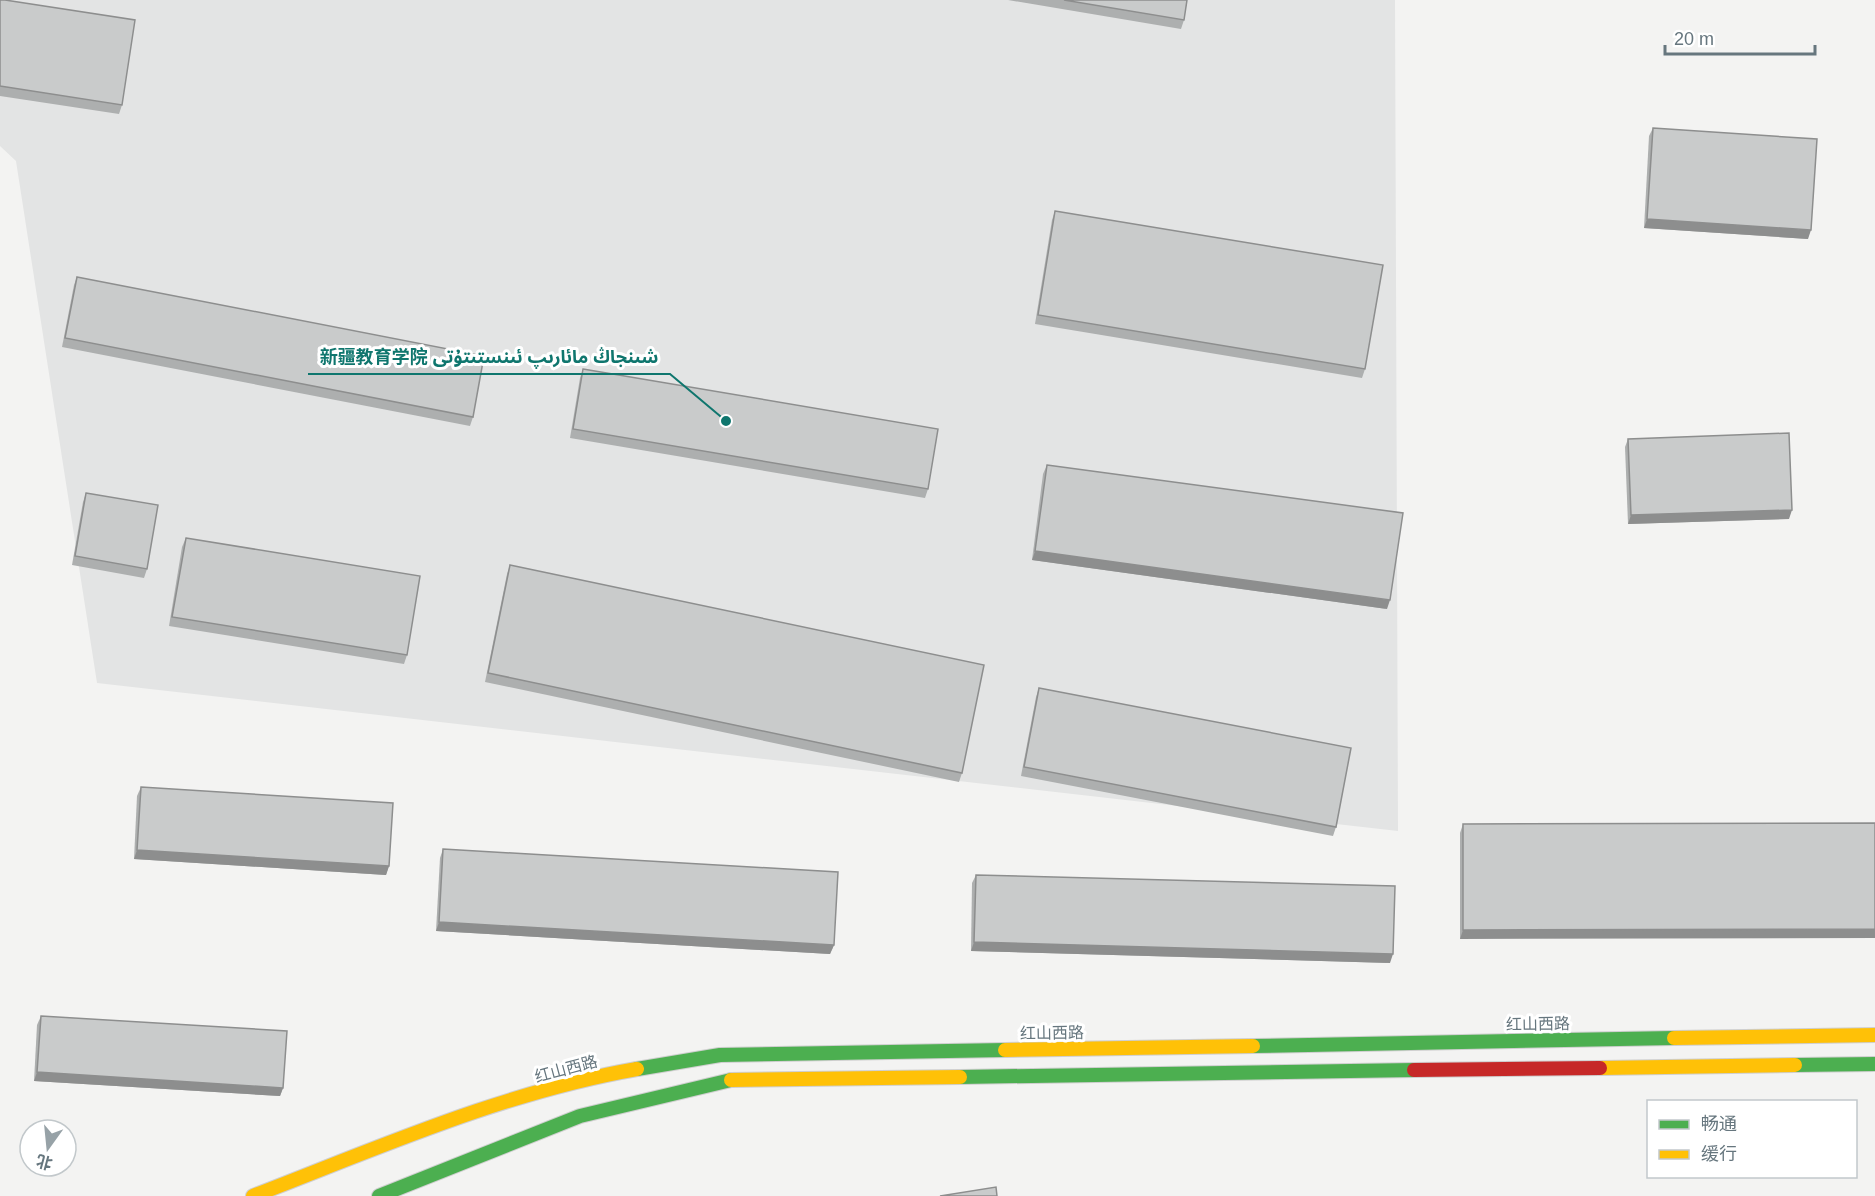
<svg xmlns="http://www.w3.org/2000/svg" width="1875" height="1196" viewBox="0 0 1875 1196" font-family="Arial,'Noto Sans Arabic','Noto Sans SC',sans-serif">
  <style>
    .built { fill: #e3e4e4 }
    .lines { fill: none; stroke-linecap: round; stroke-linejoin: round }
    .fast-casing { stroke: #cfcfcf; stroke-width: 16 }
    .slow-casing { stroke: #cfcfcf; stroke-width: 16 }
    .jam-casing { stroke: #cfcfcf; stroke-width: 16 }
    .fast { stroke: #4caf50; stroke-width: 14 }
    .slow { stroke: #ffc107; stroke-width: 14 }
    .jam { stroke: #c62828; stroke-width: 14 }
    .wall { fill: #adafaf }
    .shaded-wall { fill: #8d8e8e }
    .building { fill: #c9cbcb; stroke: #8d8e8e; stroke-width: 1.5 }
    .labels { text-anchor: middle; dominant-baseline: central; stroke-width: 6; stroke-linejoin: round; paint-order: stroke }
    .street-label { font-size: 16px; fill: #66767e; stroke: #fff }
    .leader { fill: none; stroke: #0f766e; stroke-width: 2 }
    .callout-dot { fill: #0f766e; stroke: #fff; stroke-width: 2 }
    .callout-label { font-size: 18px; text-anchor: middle; font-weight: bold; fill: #0f766e; stroke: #fff; stroke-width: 6; stroke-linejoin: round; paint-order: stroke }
  </style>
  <rect width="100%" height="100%" fill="#f3f3f2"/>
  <polygon class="built" points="0,0 1395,0 1398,831 97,683 16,161 0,146"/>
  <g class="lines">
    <defs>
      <g id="fast">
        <polyline points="1253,1046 1674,1038"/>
        <polyline points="1795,1065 1875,1064"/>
        <polyline points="637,1069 720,1055 1005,1050"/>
        <polyline points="960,1077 1414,1070"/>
        <polyline points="379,1196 580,1116 731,1080"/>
      </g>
      <g id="slow">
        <polyline points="1674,1038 1875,1035"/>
        <polyline points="1005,1050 1253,1046"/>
        <polyline points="1600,1068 1795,1065"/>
        <polyline points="731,1080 960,1077"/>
        <path d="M253 1196C378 1148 504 1092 637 1069"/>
      </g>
      <polyline id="jam" points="1414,1070 1600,1068"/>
    </defs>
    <use href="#fast" class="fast-casing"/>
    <use href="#slow" class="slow-casing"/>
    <use href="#jam" class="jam-casing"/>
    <use href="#fast" class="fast"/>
    <use href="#slow" class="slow"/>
    <use href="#jam" class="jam"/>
  </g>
  <g class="wall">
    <polygon points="0,0 122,105 119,114 0,96"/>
    <polygon points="1008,0 1187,0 1184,20 1181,29"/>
    <polygon points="1653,128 1808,239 1644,228 1649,136"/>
    <polygon points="1055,211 1365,369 1362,378 1035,324 1052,220"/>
    <polygon points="77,277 473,417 470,426 62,347 74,285"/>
    <polygon points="583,369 928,489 925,498 570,438 580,378"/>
    <polygon points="1628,439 1789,519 1628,524 1625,447"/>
    <polygon points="1047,465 1387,609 1032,560 1043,474"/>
    <polygon points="86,493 147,569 144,578 72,565 83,502"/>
    <polygon points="186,538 407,655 404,664 169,626 182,547"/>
    <polygon points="510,565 962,773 959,782 485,682 507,574"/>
    <polygon points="1039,688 1336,827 1333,836 1021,776 1036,697"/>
    <polygon points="141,787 389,866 386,875 134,859 137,796"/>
    <polygon points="1875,823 1460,939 1460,833 1463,824"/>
    <polygon points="443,849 834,945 830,954 436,931 440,858"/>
    <polygon points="976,875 1390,963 971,951 972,883"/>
    <polygon points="41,1016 283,1088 280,1096 34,1081 37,1025"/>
  </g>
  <g class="shaded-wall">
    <polygon points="1647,219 1811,230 1808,239 1644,228"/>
    <polygon points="1792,510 1789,519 1628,524 1631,515"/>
    <polygon points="1035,551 1390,600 1387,609 1032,560"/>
    <polygon points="137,850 389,866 386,875 134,859"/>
    <polygon points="439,922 834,945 830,954 436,931"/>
    <polygon points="1875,929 1875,938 1460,939 1463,930"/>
    <polygon points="974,942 1393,954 1390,963 971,951"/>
    <polygon points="37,1072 283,1088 280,1096 34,1081"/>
  </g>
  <g class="building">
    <polygon points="0,0 5,0 135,20 122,105 0,86"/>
    <polygon points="1064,0 1187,0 1184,20"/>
    <polygon points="1653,128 1817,139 1811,230 1647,219"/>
    <polygon points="1055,211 1383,265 1365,369 1038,315"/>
    <polygon points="77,277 484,356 473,417 65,338"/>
    <polygon points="583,369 938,429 928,489 573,429"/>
    <polygon points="1789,433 1792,510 1631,515 1628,439"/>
    <polygon points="1047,465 1403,513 1390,600 1035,551"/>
    <polygon points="86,493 158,505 147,569 75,556"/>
    <polygon points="186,538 420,576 407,655 172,617"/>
    <polygon points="510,565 984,665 962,773 488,673"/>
    <polygon points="1039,688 1351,748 1336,827 1024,767"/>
    <polygon points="141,787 393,803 389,866 137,850"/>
    <polygon points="1875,823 1875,929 1463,930 1463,824"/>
    <polygon points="443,849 838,872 834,945 439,922"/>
    <polygon points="976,875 1395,886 1393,954 974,942"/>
    <polygon points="41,1016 287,1031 283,1088 37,1072"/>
    <polygon points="996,1187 997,1196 940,1196"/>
  </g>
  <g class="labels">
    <g class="street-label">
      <text transform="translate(1538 1024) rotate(-1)">红山西路</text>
      <text transform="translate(1052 1033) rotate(-1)">红山西路</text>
      <text transform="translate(566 1069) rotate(-15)">红山西路</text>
    </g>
  </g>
  <path class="leader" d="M726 421L670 374H308"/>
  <circle class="callout-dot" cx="726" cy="421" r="6"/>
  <g class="callout-label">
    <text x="489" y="363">新疆教育学院 شىنجاڭ مائارىپ ئىنستىتۇتى</text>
  </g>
  <rect x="1647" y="1100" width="210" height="78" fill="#ffffff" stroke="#c2c8cb" stroke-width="1.5"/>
  <rect x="1659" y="1120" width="30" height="9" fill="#4caf50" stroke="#c2c8cb" stroke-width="1.5"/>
  <text x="1701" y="1130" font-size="18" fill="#66767e">畅通</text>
  <rect x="1659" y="1150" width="30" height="9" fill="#ffc107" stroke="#c2c8cb" stroke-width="1.5"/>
  <text x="1701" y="1160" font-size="18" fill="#66767e">缓行</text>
  <g transform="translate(48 1148) rotate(195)"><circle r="28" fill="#ffffff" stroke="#c2c8cb" stroke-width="1.5"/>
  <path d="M0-4.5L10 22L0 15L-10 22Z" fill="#97a2a7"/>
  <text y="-9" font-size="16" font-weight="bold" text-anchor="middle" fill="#66767e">北</text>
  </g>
  <path d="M1665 45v9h150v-9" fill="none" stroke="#66767e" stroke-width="3"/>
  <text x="1674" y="45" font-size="18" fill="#66767e" stroke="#ffffff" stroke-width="4.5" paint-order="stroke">20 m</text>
</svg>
